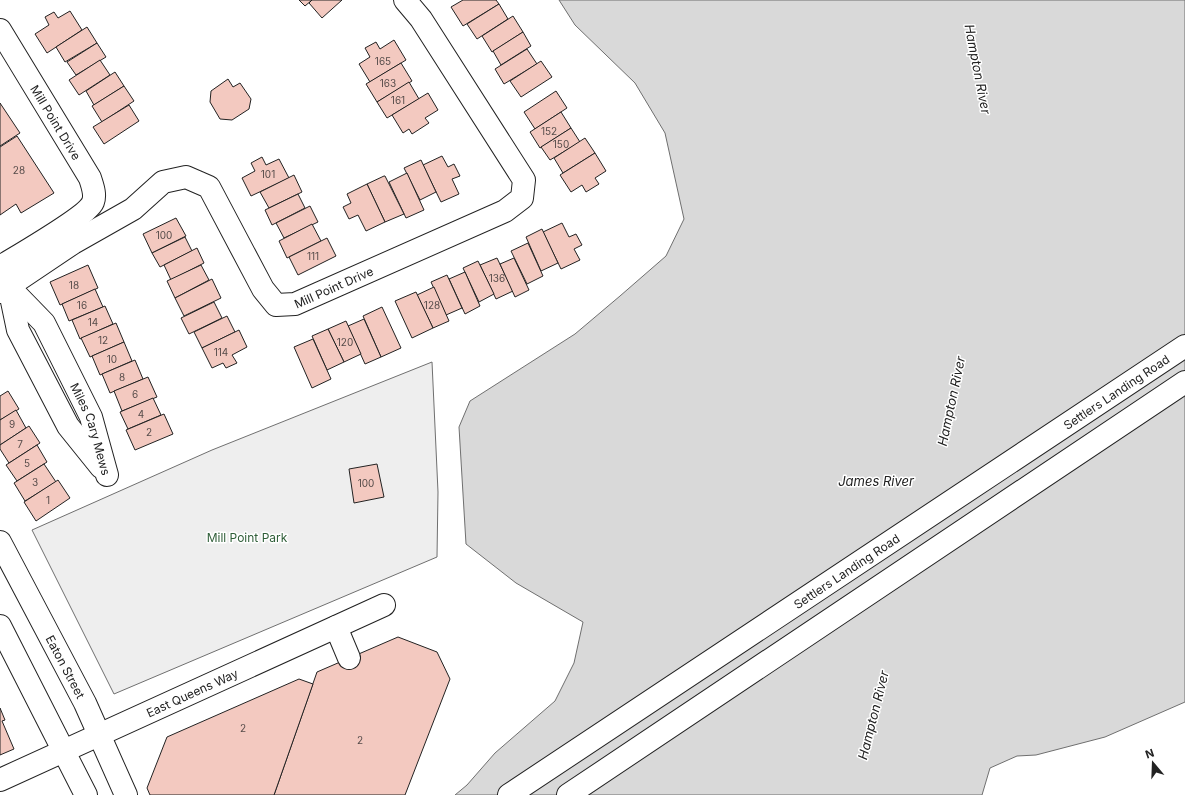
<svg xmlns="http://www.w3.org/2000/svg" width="1185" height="795" viewBox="0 0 1185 795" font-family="Inter,sans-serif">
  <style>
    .green { fill: #eee; stroke: #6f6f6f }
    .water { fill: #d9d9d9; stroke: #6f6f6f }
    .building { fill: #f3c9c0; stroke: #222 }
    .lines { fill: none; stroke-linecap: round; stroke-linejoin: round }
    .minor-casing { stroke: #222; stroke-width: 24 }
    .major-casing { stroke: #222; stroke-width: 24 }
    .minor { stroke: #fff; stroke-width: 22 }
    .major { stroke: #fff; stroke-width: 22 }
    .labels { text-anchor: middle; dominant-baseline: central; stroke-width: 3; stroke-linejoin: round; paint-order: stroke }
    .number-label { font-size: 10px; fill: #564c4a }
    .street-label { font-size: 12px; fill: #222; stroke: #fff }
    .park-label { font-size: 12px; fill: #2f5e38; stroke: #fff }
    .water-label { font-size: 13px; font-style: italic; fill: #222; stroke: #fff }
  </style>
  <rect width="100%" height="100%" fill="#fff"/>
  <polygon class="green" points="432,362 438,492 437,557 114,694 32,530 212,450"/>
  <polygon class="water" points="559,0 1185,0 1185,702 1105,737 1036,755 1017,756 990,768 982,795 455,795 467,785 495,753 555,701 574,663 583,622 516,583 466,544 459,427 470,401 575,334 620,296 666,256 684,219 665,133 635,83 575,25"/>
  <g class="building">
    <polygon points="299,0 312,0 305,6"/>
    <polygon points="312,0 342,0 322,18 309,3"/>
    <polygon points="463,0 496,0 499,4 463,26 451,7"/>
    <polygon points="499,4 508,19 477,39 467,24"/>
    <polygon points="70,11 82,30 47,53 35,34 49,25 45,17 54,12 58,18"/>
    <polygon points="513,16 523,32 492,52 482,36"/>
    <polygon points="87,27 97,43 65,62 56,47"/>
    <polygon points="523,32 531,46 501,65 493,51"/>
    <polygon points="394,40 406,60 370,82 359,64 370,57 365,48 376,42 380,49"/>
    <polygon points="97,43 106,57 76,75 67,62"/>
    <polygon points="527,49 537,64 504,84 495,69"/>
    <polygon points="100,60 110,75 79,95 69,80"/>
    <polygon points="541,61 552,77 521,97 510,81"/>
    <polygon points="401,63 412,81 377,102 366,84"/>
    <polygon points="115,72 124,86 94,105 86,91"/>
    <polygon points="228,79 233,87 240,83 251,99 249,109 232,120 220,119 210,102 211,91"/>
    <polygon points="409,82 419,99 387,118 377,102"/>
    <polygon points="124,86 134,101 102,122 92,106"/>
    <polygon points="556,91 567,108 535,129 524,112"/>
    <polygon points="428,93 438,110 425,118 429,123 412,134 409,129 403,133 392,115"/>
    <polygon points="0,103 20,133 0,146"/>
    <polygon points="129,105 139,121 104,144 93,127"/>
    <polygon points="561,112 571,128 540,148 530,132"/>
    <polygon points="571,128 580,142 550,160 541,147"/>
    <polygon points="17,136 54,193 21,213 16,204 0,215 0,147"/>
    <polygon points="585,138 595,153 563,173 554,158"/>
    <polygon points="595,153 606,171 595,178 599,184 586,192 582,185 571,192 560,175"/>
    <polygon points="442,156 448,167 454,164 460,176 452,179 459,194 441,202 423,165"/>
    <polygon points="262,157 266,165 279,159 289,178 251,196 242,178 255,171 251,163"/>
    <polygon points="421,160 436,192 420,200 404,168"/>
    <polygon points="407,173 424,210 406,218 389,182"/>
    <polygon points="294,175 302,192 269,208 260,192"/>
    <polygon points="384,176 385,176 404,214 385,222 367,184"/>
    <polygon points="367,184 385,222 366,231 358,215 349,219 343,207 351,203 347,194"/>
    <polygon points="298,194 305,208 272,225 265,210"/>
    <polygon points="310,206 318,222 284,238 276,223"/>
    <polygon points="176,218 186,236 152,253 143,234"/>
    <polygon points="562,223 569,237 576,234 582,245 574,249 580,260 561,269 543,232"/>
    <polygon points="312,224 321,241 287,258 279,241"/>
    <polygon points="542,229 558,263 541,271 526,237"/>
    <polygon points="185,237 192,251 160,267 152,253"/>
    <polygon points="327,238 336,256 298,275 289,257"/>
    <polygon points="528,243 543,276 527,284 511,251"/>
    <polygon points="197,248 204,263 171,280 164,265"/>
    <polygon points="497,258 513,291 496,299 480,265"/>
    <polygon points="514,258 529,290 515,297 500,264"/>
    <polygon points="478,261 494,294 479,302 463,268"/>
    <polygon points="88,265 98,288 60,305 50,282"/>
    <polygon points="201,265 209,280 175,298 167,281"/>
    <polygon points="465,272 480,306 465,314 449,279"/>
    <polygon points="447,275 462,308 446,315 431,282"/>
    <polygon points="212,279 221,298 184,316 175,298"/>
    <polygon points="434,287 449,321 433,328 417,295"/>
    <polygon points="95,289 103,307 69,321 62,304"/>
    <polygon points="416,292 433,328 412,338 395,301"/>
    <polygon points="214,302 222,318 189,334 181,318"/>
    <polygon points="105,306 113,324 80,339 72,320"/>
    <polygon points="382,307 401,348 381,357 363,316"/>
    <polygon points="227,316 235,332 202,348 194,332"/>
    <polygon points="364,319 381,357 365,364 348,326"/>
    <polygon points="346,321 361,354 344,362 328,329"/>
    <polygon points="116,323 124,342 90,357 81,338"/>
    <polygon points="328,329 344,362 327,370 312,336"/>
    <polygon points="239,330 247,347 232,355 237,363 226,368 223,363 212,368 202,348"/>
    <polygon points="313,339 331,379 312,388 294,347"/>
    <polygon points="124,342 132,361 100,375 92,356"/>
    <polygon points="135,360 143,379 110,393 102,374"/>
    <polygon points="148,377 157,397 122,411 114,391"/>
    <polygon points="8,391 19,409 0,420 0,396"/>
    <polygon points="153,398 161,415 128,429 120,412"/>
    <polygon points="16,410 26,428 0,445 0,420"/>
    <polygon points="164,414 173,434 135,450 126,430"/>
    <polygon points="29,426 40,443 9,463 0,449 0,445"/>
    <polygon points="37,445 47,462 17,481 6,465"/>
    <polygon points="44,464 56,482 25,501 14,483"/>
    <polygon points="377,464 384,497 354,503 349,469"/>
    <polygon points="58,480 70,498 36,521 24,502"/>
    <polygon points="398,637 437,652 450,679 405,795 274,795 317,672"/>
    <polygon points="299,679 313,684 274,795 150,795 147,788 167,737"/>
    <polygon points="0,708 5,720 2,721 14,749 0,755"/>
  </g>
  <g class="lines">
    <defs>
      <g id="minor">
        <path id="s1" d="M0 30 90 178C92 185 96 194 93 202 88 216 16 257 0 267"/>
        <path id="s2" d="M1 275 9 287 44 323 91 417 107 475"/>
        <polyline points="9,287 18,330 68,426 101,467"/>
        <path id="s3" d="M0 292 73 243 133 209 163 182 186 177 209 187 263 289 276 305 295 304 505 211 522 198 524 180 421 19 405 0"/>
        <polyline points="336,627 349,658"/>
        <path id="s4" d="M0 780 384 605"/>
      </g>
      <g id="major">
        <path id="s5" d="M0 542 85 703 126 795"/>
        <polyline points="0,626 86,795"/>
        <path id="s6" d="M509 795 1185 346"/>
        <polyline points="568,795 1185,382"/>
      </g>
    </defs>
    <use href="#minor" class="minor-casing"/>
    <use href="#major" class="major-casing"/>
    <use href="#minor" class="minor"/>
    <use href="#major" class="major"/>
  </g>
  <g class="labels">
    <g class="number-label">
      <text x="383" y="61">165</text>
      <text x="388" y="83">163</text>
      <text x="398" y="100">161</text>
      <text x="549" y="131">152</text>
      <text x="561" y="144">150</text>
      <text x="19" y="170">28</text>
      <text x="268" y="174">101</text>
      <text x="164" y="235">100</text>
      <text x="313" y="256">111</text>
      <text x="497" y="278">136</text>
      <text x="74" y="285">18</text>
      <text x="82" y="305">16</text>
      <text x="432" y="305">128</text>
      <text x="93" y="322">14</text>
      <text x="103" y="340">12</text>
      <text x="345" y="342">120</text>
      <text x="221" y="352">114</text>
      <text x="112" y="359">10</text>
      <text x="122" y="377">8</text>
      <text x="135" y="394">6</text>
      <text x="141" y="414">4</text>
      <text x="12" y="424">9</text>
      <text x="149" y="432">2</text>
      <text x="20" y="444">7</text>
      <text x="27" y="463">5</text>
      <text x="35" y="482">3</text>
      <text x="366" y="483">100</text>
      <text x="48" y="500">1</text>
      <text x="243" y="728">2</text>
      <text x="360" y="740">2</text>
    </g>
    <g class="street-label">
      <text stroke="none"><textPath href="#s1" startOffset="108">Mill Point Drive</textPath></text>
      <text stroke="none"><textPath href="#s3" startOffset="443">Mill Point Drive</textPath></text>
      <text stroke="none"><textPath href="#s6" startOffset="729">Settlers Landing Road</textPath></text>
      <text stroke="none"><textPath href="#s2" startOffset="181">Miles Cary Mews</textPath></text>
      <text stroke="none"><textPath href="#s6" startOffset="405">Settlers Landing Road</textPath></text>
      <text stroke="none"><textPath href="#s5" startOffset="141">Eaton Street</textPath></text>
      <text stroke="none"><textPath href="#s4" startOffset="211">East Queens Way</textPath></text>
    </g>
    <g class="park-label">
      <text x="247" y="537">Mill Point Park</text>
    </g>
    <g class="water-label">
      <text transform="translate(978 69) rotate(79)">Hampton River</text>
      <text transform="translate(951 401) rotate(-78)">Hampton River</text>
      <text x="876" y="481">James River</text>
      <text transform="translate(873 715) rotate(-76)">Hampton River</text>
    </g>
  </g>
  <g transform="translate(1153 763) rotate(341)" stroke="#ffffff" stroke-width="3" paint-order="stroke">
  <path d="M0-3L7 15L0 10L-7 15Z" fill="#222222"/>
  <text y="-6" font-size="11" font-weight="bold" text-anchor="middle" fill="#222222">N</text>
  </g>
</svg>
